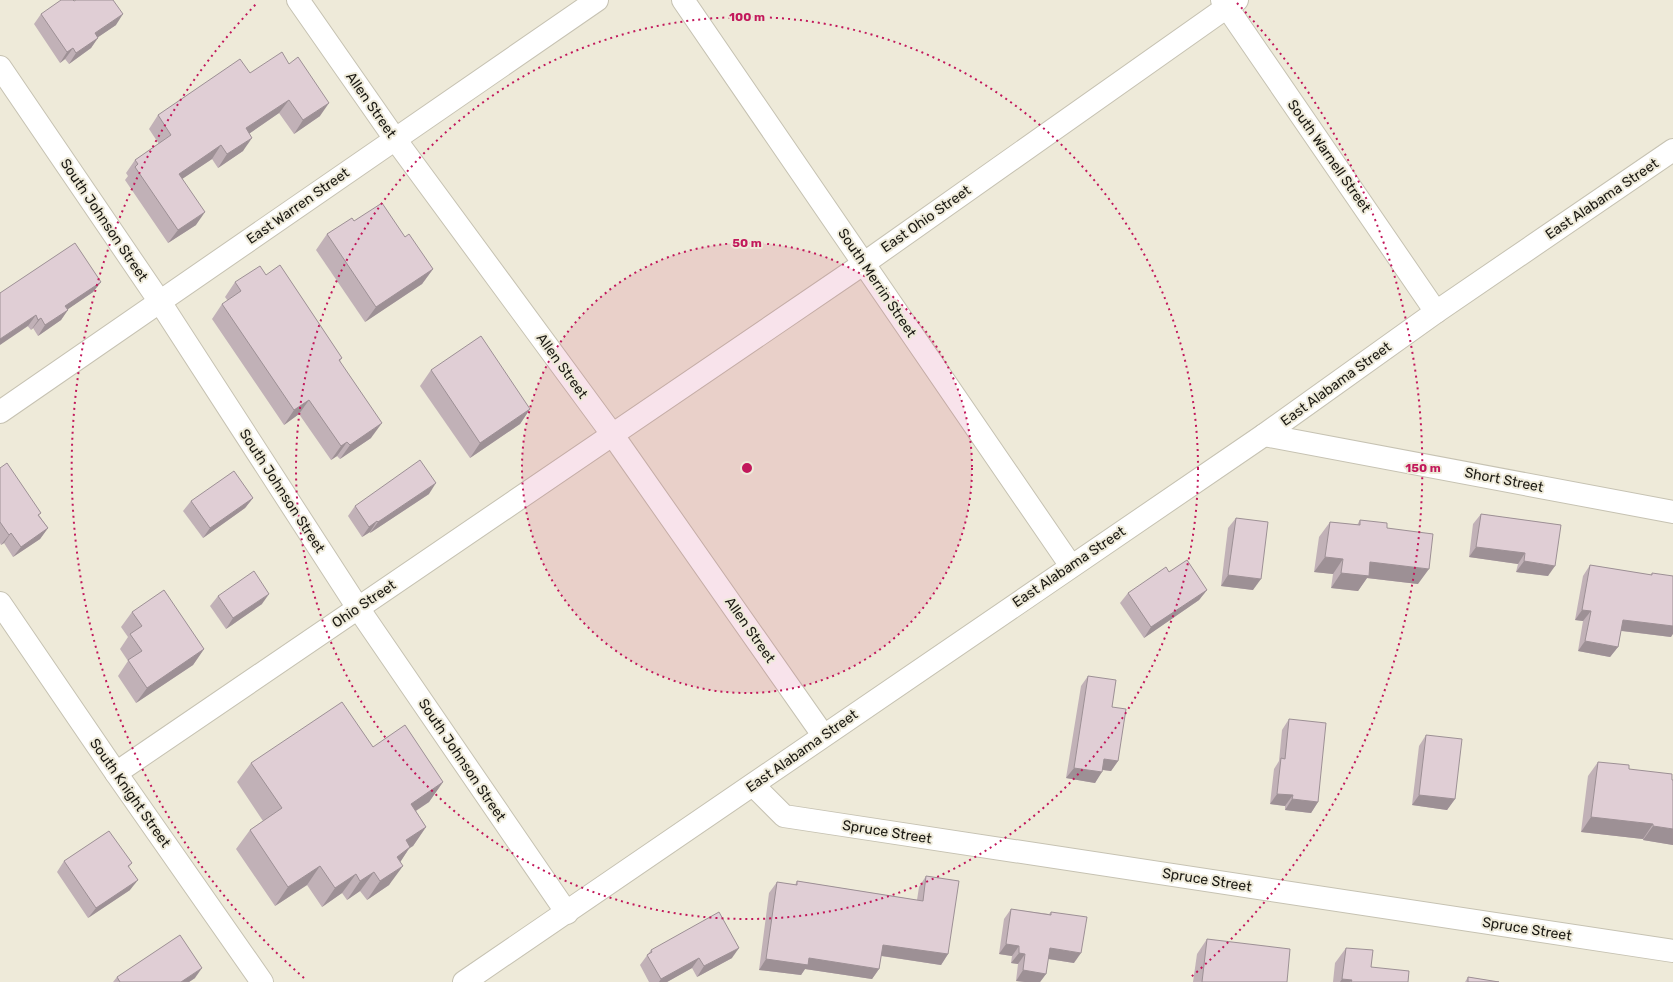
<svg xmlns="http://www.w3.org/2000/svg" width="1673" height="982" viewBox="0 0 1673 982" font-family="Rubik,sans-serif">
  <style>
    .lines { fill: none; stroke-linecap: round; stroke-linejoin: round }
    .minor-casing { stroke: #c6c2b2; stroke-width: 24 }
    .tertiary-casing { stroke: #c6c2b2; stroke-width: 24 }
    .minor { stroke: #fff; stroke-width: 22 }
    .tertiary { stroke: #fff; stroke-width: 22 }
    .wall { fill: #c1b1b7 }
    .shaded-wall { fill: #9d9095 }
    .building { fill: #e0ced5; stroke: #9d9095 }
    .ring { fill: none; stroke: #c2185b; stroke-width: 2; stroke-dasharray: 2 4 }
    .labels { text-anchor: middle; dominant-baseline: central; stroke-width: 4; stroke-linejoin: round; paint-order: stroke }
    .street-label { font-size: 14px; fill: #1b1913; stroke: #eeead9 }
    .centre { fill: #c2185b; stroke: #eeead9; stroke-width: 2 }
    .ring-label { font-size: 12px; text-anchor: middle; font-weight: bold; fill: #c2185b; stroke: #eeead9; stroke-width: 4; stroke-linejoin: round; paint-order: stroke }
  </style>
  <rect width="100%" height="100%" fill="#eeead9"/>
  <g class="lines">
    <defs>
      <g id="minor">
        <polyline points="298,0 395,139 612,434 823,735"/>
        <polyline points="683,0 1071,566"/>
        <polyline points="1222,0 1436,312"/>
        <polyline points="0,67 160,302 358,608 567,913"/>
        <polyline points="0,412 597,0"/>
        <polyline points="1264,435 1673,512"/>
        <polyline points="0,603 116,773 262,982"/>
        <polyline points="116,773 863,264 1237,0"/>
        <polyline points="753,785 784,816 1673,951"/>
      </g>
      <polyline id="tertiary" points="464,982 1264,435 1436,312 1673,150"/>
    </defs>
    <use href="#minor" class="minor-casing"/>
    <use href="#tertiary" class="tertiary-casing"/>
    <use href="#minor" class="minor"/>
    <use href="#tertiary" class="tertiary"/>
  </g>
  <g class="wall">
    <polygon points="74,1 116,25 98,37 91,48 69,64 65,59 60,63 34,24 41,14"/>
    <polygon points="250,73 320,116 294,134 279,113 250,133 243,151 218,168 212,159 182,179 196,225 168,243 125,180 128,176 126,173 135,160 159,144 149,129 158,115"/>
    <polygon points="354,221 405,237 433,269 422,284 365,322 316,250 327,234"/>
    <polygon points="101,282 93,292 68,309 61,320 38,336 33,328 31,330 0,293"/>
    <polygon points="235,282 342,358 340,361 371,438 340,459 337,456 331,460 299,414 284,425 212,319 222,304 228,301 225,297"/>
    <polygon points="431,370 530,409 520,424 470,458 420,386"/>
    <polygon points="0,468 41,513 39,515 48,528 40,539 13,557 4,543 1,545 0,543"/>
    <polygon points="429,494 370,533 370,532 362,537 348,516 355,506"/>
    <polygon points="253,498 245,508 203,538 183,511 191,501"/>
    <polygon points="1481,514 1561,525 1548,576 1516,572 1518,564 1469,557 1473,524"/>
    <polygon points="1236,518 1253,590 1221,586 1228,528"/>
    <polygon points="1360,520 1387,528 1418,584 1367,578 1358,591 1331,588 1333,574 1314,572 1319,537 1330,522 1357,525"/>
    <polygon points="1590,565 1651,575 1652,573 1671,637 1621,631 1618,647 1610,657 1578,651 1583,621 1575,620 1583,576"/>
    <polygon points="1169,572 1207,590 1199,600 1144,638 1120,603 1128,593"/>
    <polygon points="218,596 262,604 226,629 210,606"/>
    <polygon points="132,612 204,649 193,665 136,703 118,676 128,661 120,649 128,637 121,627"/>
    <polygon points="1088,676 1112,707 1118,761 1111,771 1102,770 1095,783 1066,778 1081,686"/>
    <polygon points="1289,719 1318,802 1311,813 1285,810 1285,806 1270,804 1274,769 1279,761 1282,730"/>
    <polygon points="1426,735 1455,799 1447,810 1412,805 1419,746"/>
    <polygon points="373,747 443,782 429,802 416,811 426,827 413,846 410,847 400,862 389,885 367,900 360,891 347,900 342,893 322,907 307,885 275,906 236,849 250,830 263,821 237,782 251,763"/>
    <polygon points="1598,762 1673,780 1673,845 1643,840 1643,839 1581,832 1588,776"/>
    <polygon points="64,861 132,863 129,867 130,890 88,918 57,872"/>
    <polygon points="926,876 948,954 941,965 881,956 879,969 872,979 805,969 801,975 759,970 769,893 777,882 795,885 797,881 917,900 919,887"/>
    <polygon points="1011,909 1049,914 1051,912 1074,963 1048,959 1046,974 1040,982 1025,982 1016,981 1018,964 1011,963 1012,956 999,954 1004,919"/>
    <polygon points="1207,939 1287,982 1193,982 1197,954"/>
    <polygon points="1346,948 1371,967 1408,982 1333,982 1335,963"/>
    <polygon points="651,950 732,958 697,977 692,968 667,982 649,982 640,965"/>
    <polygon points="117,977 195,978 189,982 113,982"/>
    <polygon points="1468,977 1499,982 1465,982"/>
  </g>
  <g class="shaded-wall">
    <polygon points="123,14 116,25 88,44 95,33"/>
    <polygon points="98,38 91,48 69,64 76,53"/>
    <polygon points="73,48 65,59 60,63 67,52"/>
    <polygon points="289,100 279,113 237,142 246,128"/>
    <polygon points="329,103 320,116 294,134 303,120"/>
    <polygon points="252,138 243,151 218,168 227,154"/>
    <polygon points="221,145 212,159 170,187 179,174"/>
    <polygon points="205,212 196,225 168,243 178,230"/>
    <polygon points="433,269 422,284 365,322 376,307"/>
    <polygon points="101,282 93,292 58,316 65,306"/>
    <polygon points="68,310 61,320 38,336 45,325"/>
    <polygon points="36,315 28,326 0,345 0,339"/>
    <polygon points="41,318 33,328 31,330 38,320"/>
    <polygon points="309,400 299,414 284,425 294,410"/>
    <polygon points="530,409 520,424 470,458 480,443"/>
    <polygon points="382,423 371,438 340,459 350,445"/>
    <polygon points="347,442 337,456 331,460 341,446"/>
    <polygon points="436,483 429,494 370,533 378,522"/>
    <polygon points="253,498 245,508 203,538 210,528"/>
    <polygon points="377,521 370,532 362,537 369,527"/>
    <polygon points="48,528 40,539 13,557 21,547"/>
    <polygon points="11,533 4,543 1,545 9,535"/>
    <polygon points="1476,547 1525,553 1518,564 1469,557"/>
    <polygon points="1325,557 1343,559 1333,574 1314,572"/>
    <polygon points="1524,561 1555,566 1548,576 1516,572"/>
    <polygon points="1370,562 1429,569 1418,584 1367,578 1358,591 1331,588 1341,573"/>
    <polygon points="1228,575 1261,579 1253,590 1221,586"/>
    <polygon points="1207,590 1199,600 1144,638 1151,627"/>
    <polygon points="269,594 262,604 226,629 233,618"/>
    <polygon points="1582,610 1591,611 1583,621 1575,620"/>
    <polygon points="1623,620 1673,626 1673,634 1671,637 1615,630"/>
    <polygon points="1585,641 1618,647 1610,657 1578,651"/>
    <polygon points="204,649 193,665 136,703 147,688"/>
    <polygon points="1104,759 1118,761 1111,771 1097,769"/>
    <polygon points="1074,768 1102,772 1095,783 1066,778"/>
    <polygon points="443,782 429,802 397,823 411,804"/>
    <polygon points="1277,794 1293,795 1285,806 1270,804"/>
    <polygon points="1419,795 1455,799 1447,810 1412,805"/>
    <polygon points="1292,799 1318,802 1311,813 1285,810"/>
    <polygon points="1591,817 1653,824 1643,839 1581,832"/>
    <polygon points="1653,826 1673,829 1673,845 1643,840"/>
    <polygon points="426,827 413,846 392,860 406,840"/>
    <polygon points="410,847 397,867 397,857"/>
    <polygon points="320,866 307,885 275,906 288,887"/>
    <polygon points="403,866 389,885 367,900 380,881"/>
    <polygon points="374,872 360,891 347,900 360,881"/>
    <polygon points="356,874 342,893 322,907 335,888"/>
    <polygon points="138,880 130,890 88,918 96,908"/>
    <polygon points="1006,944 1019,946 1012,956 999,954"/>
    <polygon points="883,945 948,954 941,965 876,955"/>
    <polygon points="739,948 732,958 697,977 704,966"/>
    <polygon points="1050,948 1081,953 1074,963 1043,958"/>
    <polygon points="1019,953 1025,954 1018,964 1011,963"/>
    <polygon points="699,958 692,968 667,982 659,982 661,979"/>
    <polygon points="809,958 879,969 872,979 805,969 801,975 759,970 766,959"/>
    <polygon points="202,968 195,978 189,982 181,982"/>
    <polygon points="1023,970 1046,974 1040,982 1025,982 1016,981"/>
    <polygon points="1342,979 1352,980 1350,982 1340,982"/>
  </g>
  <g class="building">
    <polygon points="61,0 73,0 74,1 76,0 113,0 123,14 95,33 98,38 76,53 73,48 67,52 41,14"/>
    <polygon points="282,52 289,64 298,57 329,103 303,120 289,100 246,128 252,138 227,154 221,145 179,174 205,212 178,230 135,167 138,164 135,160 171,135 158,115 240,59 250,73"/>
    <polygon points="382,203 405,237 409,234 433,269 376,307 327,234 352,218 354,221"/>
    <polygon points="75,243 101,282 65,306 68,310 45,325 41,318 38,320 36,315 0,339 0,293"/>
    <polygon points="280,265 342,358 339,360 382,423 350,445 347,442 341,446 309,400 294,410 222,304 241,291 235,282 260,266 266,275"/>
    <polygon points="481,336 530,409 480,443 431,370"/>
    <polygon points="420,460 436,483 378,522 377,521 369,527 355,506"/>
    <polygon points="7,463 41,513 38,515 48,528 21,547 11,533 9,535 0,522 0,468"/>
    <polygon points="234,471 253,498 210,528 191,501"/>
    <polygon points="1481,514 1561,525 1555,566 1524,561 1525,553 1476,547"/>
    <polygon points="1236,518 1268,522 1261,579 1228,575"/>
    <polygon points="1360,520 1387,523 1387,528 1433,534 1429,569 1370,562 1369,576 1341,573 1343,559 1325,557 1330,522 1360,525"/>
    <polygon points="1187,560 1207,590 1151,627 1128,593 1166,567 1169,572"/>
    <polygon points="1590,565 1652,575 1652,573 1673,576 1673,626 1623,620 1618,647 1585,641 1591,611 1582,610"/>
    <polygon points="254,571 269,594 233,618 218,596"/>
    <polygon points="164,590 204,649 147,688 128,660 142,651 130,634 142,626 132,612"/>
    <polygon points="1088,676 1116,680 1112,707 1126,709 1118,761 1104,759 1102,772 1074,768"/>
    <polygon points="342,702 373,747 405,725 443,782 411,804 426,827 406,840 410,847 397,857 403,866 380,881 374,872 360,881 356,874 335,888 320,866 288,887 250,830 282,808 251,763"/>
    <polygon points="1289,719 1326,723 1318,802 1292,799 1293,795 1277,794 1281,758 1285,759"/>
    <polygon points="1426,735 1462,739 1455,799 1419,795"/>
    <polygon points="1598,762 1629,765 1629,769 1672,774 1672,780 1673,780 1673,829 1653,826 1653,824 1591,817"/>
    <polygon points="109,831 132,863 128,866 138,880 96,908 64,861"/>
    <polygon points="926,876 959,881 948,954 883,945 879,969 809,958 808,965 766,959 777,882 797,885 797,881 923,901"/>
    <polygon points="1011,909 1051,915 1051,912 1087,917 1081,953 1050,948 1046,974 1023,970 1025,954 1019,953 1019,946 1006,944"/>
    <polygon points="719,912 739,948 704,966 699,958 661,979 647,955 652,952 651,950"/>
    <polygon points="180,935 202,968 181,982 120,982 117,977"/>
    <polygon points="1207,939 1290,949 1287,982 1202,982"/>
    <polygon points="1346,948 1373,950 1371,967 1409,971 1408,982 1351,982 1352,980 1342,979"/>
    <polygon points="1468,977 1499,982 1468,982"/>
  </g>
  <circle cx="747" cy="468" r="225" fill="#c2185b" fill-opacity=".12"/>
  <g class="ring">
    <circle cx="747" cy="468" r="225"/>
    <circle cx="747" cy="468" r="451"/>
    <path d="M304 978A676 676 0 0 1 257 3M1237 3A676 676 0 0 1 1190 978"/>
  </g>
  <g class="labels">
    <g class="street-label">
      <text transform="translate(371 105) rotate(55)">Allen Street</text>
      <text transform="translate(1329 156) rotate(55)">South Warnell Street</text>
      <text transform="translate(1602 199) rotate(-34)">East Alabama Street</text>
      <text transform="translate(298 206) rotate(-35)">East Warren Street</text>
      <text transform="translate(926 219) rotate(-35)">East Ohio Street</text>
      <text transform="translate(104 220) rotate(56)">South Johnson Street</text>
      <text transform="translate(877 283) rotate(56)">South Merrin Street</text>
      <text transform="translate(562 366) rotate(54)">Allen Street</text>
      <text transform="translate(1336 384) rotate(-36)">East Alabama Street</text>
      <text transform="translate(1504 480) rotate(11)">Short Street</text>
      <text transform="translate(282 491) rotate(57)">South Johnson Street</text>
      <text transform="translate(1069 567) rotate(-34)">East Alabama Street</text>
      <text transform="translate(364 604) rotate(-34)">Ohio Street</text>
      <text transform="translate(750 630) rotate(55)">Allen Street</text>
      <text transform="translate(802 751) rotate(-35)">East Alabama Street</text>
      <text transform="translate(462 760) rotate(56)">South Johnson Street</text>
      <text transform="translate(130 793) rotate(55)">South Knight Street</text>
      <text transform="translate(887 832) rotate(9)">Spruce Street</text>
      <text transform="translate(1207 880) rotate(9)">Spruce Street</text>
      <text transform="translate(1527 929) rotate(9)">Spruce Street</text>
    </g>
  </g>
  <circle cx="747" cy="468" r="6" class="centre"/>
  <g class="ring-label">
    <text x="747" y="21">100 m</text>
    <text x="747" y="247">50 m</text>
    <text x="1423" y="472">150 m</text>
  </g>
</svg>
